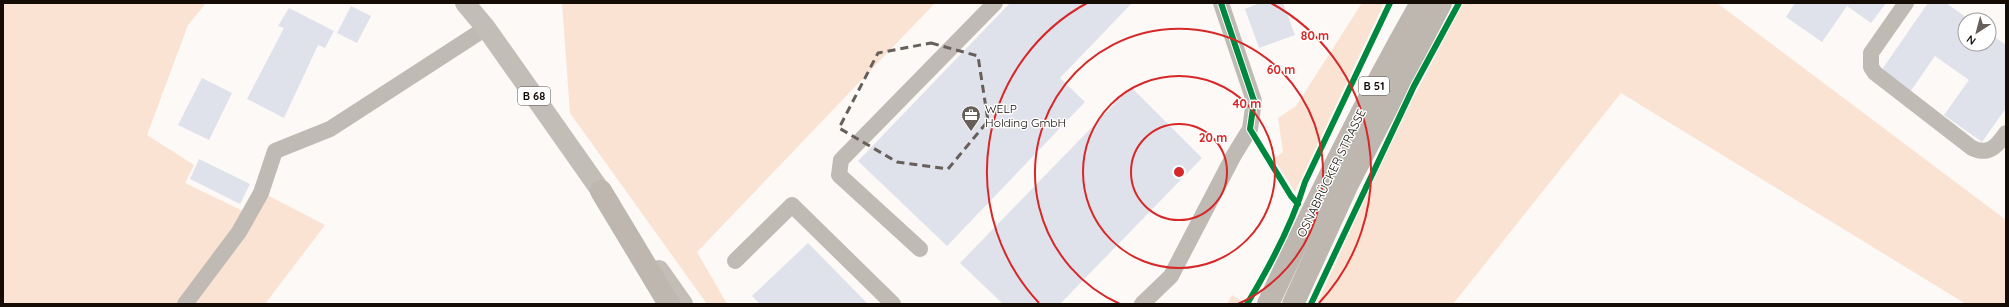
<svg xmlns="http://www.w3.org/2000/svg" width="2009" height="307" viewBox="0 0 2009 307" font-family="Quicksand,sans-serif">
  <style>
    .green { fill: #fae3d2 }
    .building { fill: #e0e2eb }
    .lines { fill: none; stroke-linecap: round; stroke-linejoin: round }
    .minor { stroke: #c0bab5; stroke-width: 16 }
    .major { stroke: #c2bdb6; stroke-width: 20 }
    .highway { stroke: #bdb7b0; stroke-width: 22 }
    .cycleway-casing { stroke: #fff; stroke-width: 8 }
    .cycleway { stroke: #00873e; stroke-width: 6 }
    .marked { fill: none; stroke: #665f5a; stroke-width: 3; stroke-dasharray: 8 5; stroke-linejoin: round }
    .ring { fill: none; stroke: #d62828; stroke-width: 2 }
    .labels { text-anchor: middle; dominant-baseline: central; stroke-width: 3; stroke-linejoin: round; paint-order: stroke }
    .shield { fill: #fff; stroke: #5b5551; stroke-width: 1 }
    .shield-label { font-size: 11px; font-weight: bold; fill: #150c06 }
    .poi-label { font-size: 12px; fill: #150c06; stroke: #fff; text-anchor: start }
    .street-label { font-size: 12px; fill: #150c06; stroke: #fff }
    .centre { fill: #d62828; stroke: #fff; stroke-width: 2 }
    .ring-label { font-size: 12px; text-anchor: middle; font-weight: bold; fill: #d62828; stroke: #fff; stroke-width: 3; stroke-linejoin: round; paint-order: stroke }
  </style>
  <rect width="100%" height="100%" fill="#fcf9f6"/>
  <g class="green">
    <polygon points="3,3 206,3 188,25 147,135 194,165 185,183 245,212 178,304 3,304"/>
    <polygon points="562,3 935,3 697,252 727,304 707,304 570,113"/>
    <polygon points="1362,3 1384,3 1295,192 1274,159 1283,152 1278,118 1296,106"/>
    <polygon points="1463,3 1717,3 2006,220 2006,304 1966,304 1621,93 1453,304 1317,304 1395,133"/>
    <polygon points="265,194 325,225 265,304 191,304"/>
    <polygon points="1232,295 1242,301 1241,304 1227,304"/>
  </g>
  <g class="building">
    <polygon points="1010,3 1132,3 1060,78 1085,102 947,246 858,161"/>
    <polygon points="1260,3 1283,3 1295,35 1259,48 1245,9"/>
    <polygon points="1795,3 1886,3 1871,23 1847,6 1822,42 1786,17"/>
    <polygon points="1928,3 1946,3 1970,20 1965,20 1965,44 1989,44 1989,33 2006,45 2006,108 1982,142 1944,115 1969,80 1935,56 1910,92 1881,71"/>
    <polygon points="351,6 371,16 357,43 337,33"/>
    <polygon points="289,8 334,31 325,48 318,45 284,118 247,99 284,28 278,26"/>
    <polygon points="202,78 232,93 209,140 178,125"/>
    <polygon points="1131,87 1202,158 1060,304 1003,304 960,263"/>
    <polygon points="199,159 250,184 240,204 190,179"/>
    <polygon points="808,243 868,304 760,304 752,296"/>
  </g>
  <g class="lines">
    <g class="minor">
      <path d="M1906 3 1871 53V67L1875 73 1972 148C1989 156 1997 146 2006 133"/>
      <polyline points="920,249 839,175 841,160 995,3"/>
      <polyline points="735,261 792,205 893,304"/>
      <polyline points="185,304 239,232 261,193 275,151 330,129 486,28"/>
      <polyline points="1142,304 1171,276 1234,155 1250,129 1254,101 1221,3"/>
    </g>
    <g class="major">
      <polyline points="465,3 486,28 610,204"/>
      <polyline points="659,270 683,304"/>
    </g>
    <g class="highway">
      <polyline points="601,191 669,304"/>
      <path d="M1268 304C1316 202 1365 101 1421 3"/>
      <polyline points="1293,304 1348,184 1441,3"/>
    </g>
    <defs>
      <g id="cycleway">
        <polyline points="1221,3 1254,101 1250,129 1291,196 1298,204"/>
        <path d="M1247 304C1270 266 1292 225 1305 182L1390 3"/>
        <polyline points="1311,304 1414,86 1459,3"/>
      </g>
    </defs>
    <use href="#cycleway" class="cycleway-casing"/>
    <use href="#cycleway" class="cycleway"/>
  </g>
  <path class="marked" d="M931 43 978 56 988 121 948 169 897 162 839 128 878 53Z"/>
  <g class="ring">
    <circle cx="1179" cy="172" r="48"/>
    <circle cx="1179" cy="172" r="96"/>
    <path d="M1120 304A144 144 0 1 1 1238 304"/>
    <path d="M1039 303A192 192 0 0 1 1087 3M1271 3A192 192 0 0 1 1319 303"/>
  </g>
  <defs>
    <symbol id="office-pin" viewBox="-11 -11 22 30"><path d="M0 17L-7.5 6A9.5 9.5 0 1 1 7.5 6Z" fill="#665f5a" stroke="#fff"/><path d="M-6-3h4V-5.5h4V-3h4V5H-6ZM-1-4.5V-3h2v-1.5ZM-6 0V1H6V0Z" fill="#fff"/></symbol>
  </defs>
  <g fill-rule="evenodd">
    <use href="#office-pin" x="960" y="104" width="22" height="30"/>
  </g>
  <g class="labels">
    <g class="shield">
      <rect x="1359" y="77" width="30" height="18" rx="3"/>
      <rect x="518" y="87" width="32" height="18" rx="3"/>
    </g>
    <g class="shield-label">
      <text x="1374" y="86">B 51</text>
      <text x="534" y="96">B 68</text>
    </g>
    <g class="poi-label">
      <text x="985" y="108">WELP<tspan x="985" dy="14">Holding GmbH</tspan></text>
    </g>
    <g class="street-label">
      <text transform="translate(1331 173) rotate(-64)">OSNABRÜCKER STRASSE</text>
    </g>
  </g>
  <circle cx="1179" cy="172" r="6" class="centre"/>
  <g class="ring-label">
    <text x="1315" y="40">80 m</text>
    <text x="1281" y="74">60 m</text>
    <text x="1247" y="108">40 m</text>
    <text x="1213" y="142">20 m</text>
  </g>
  <rect width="2009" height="307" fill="none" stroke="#150c06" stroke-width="8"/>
  <g transform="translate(1977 32) rotate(216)"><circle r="19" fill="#ffffff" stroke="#a19e9b"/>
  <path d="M0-3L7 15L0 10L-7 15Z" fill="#665f5a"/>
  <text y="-6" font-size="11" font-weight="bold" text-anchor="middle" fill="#150c06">N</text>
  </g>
</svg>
